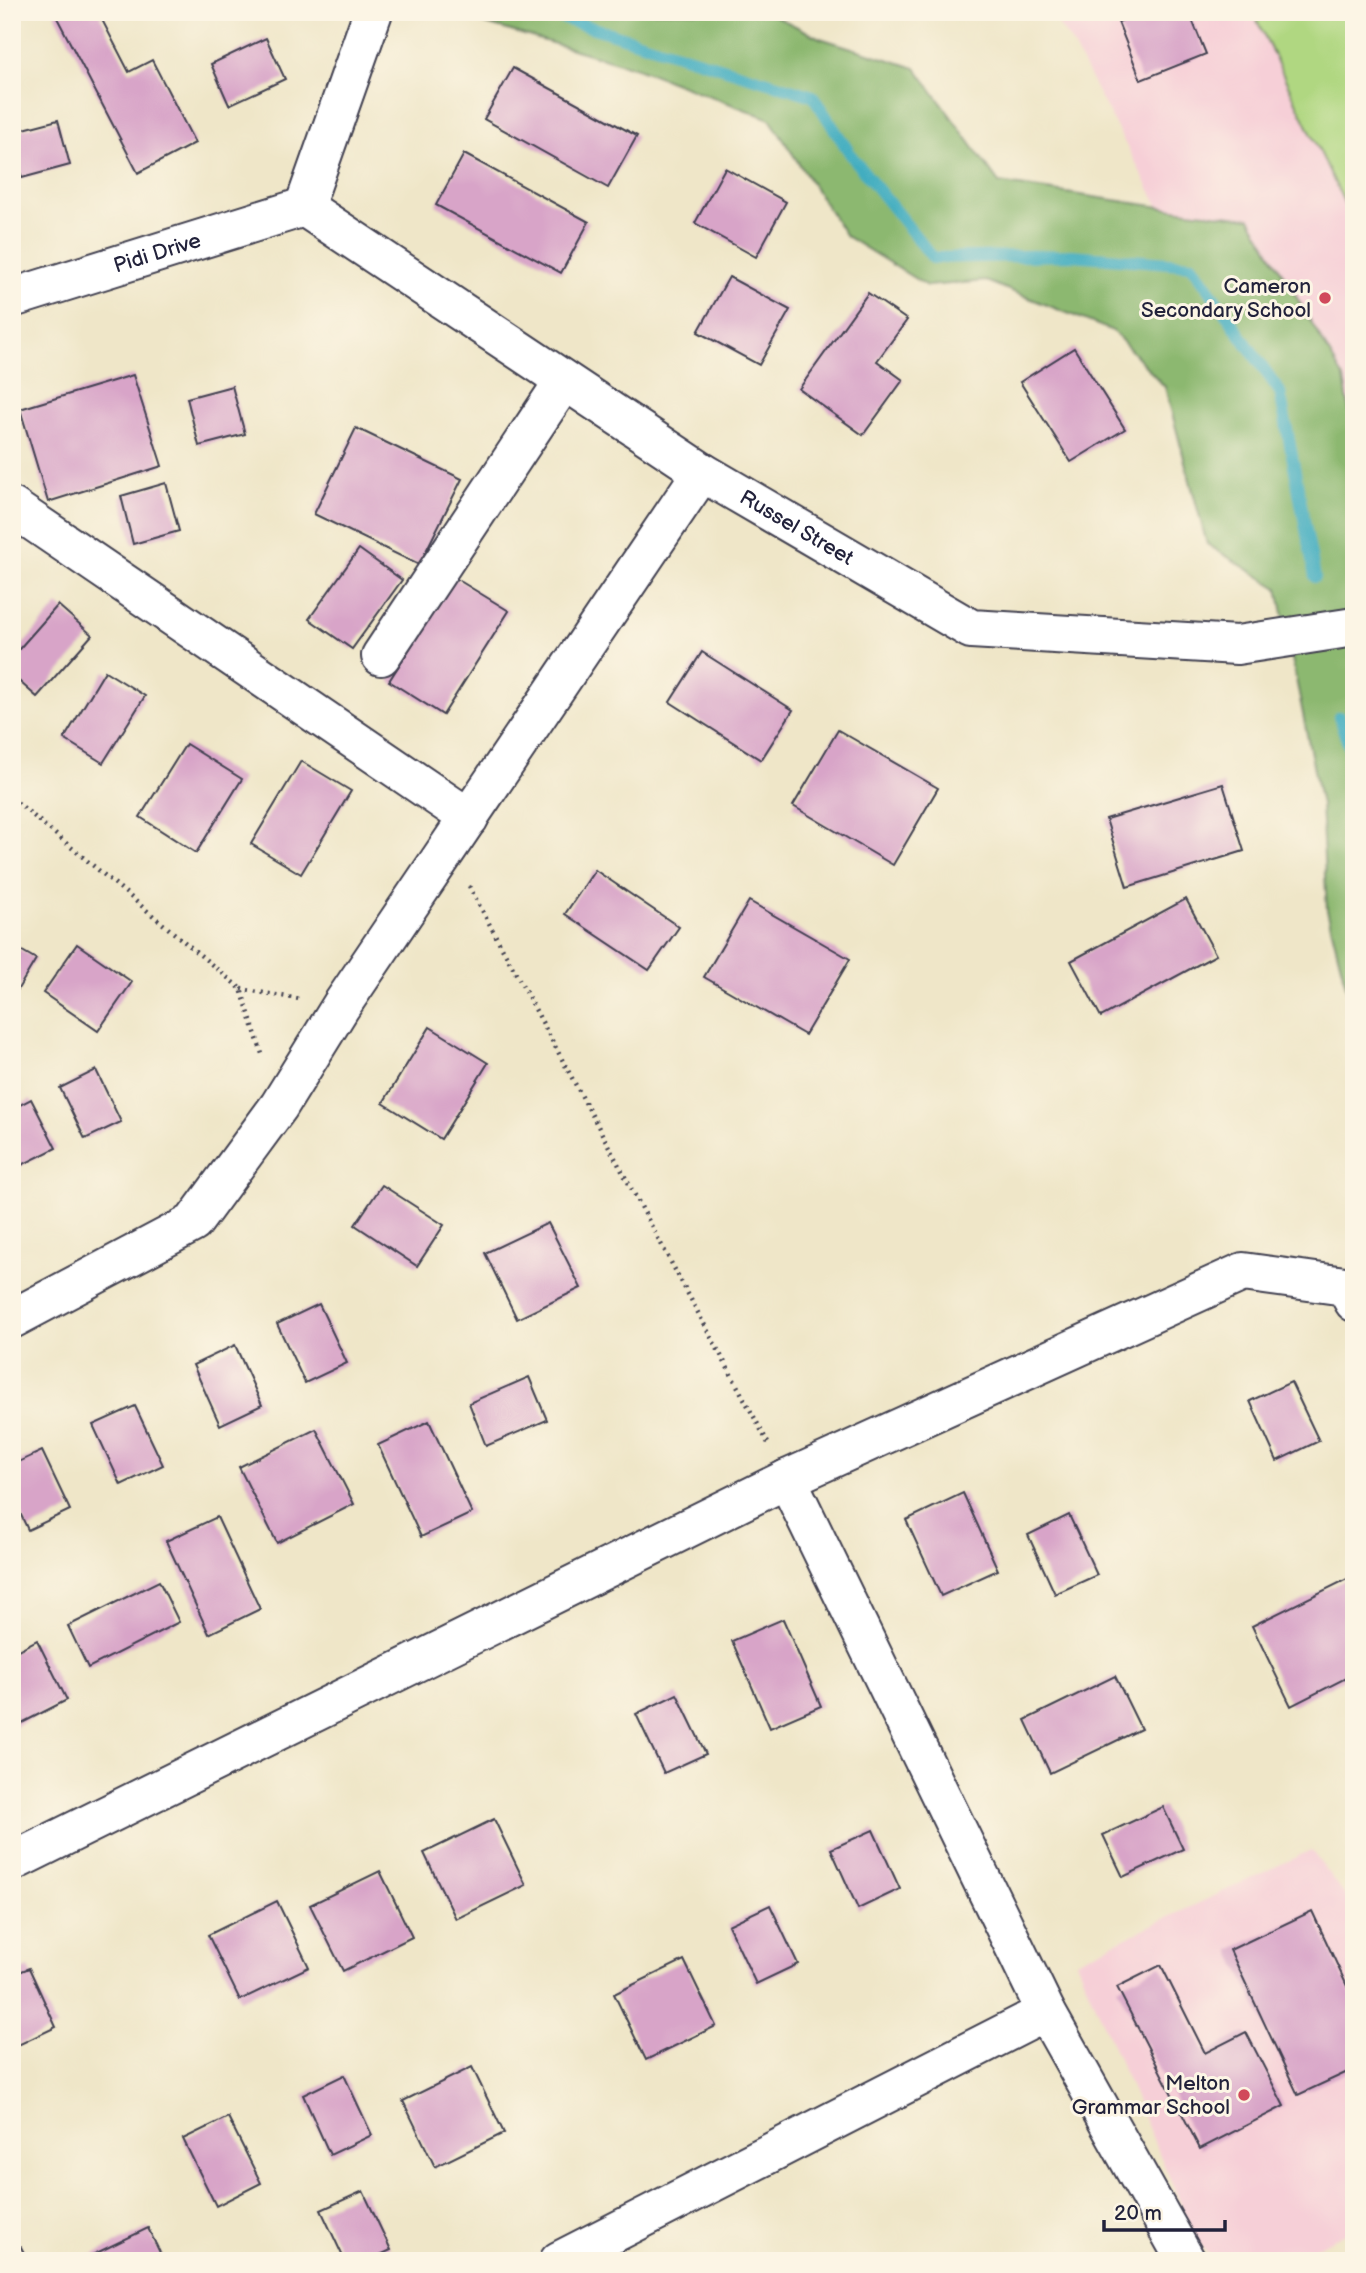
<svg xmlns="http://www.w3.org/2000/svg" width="1366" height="2273" viewBox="0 0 1366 2273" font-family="'Balsamiq Sans',sans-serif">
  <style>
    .built { fill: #f6cfd7 }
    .green { fill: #b0d781; stroke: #697c5e; stroke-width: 2 }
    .forest { fill: #8cb86f; stroke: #576d55; stroke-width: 2 }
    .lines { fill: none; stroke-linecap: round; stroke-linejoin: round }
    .stream { stroke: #42adc0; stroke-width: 12 }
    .building { fill: #d8a4c8 }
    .minor-casing { stroke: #413f50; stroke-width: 42 }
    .path { stroke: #413f50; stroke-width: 4.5; stroke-dasharray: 2 5; stroke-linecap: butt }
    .minor { stroke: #fff; stroke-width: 38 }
    .poi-dot { fill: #d1495b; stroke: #fcf5e5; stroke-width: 2.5 }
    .labels { text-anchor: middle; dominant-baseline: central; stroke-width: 6; stroke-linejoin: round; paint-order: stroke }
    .street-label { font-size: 21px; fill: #22223b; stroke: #fcf5e5 }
    .poi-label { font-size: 21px; fill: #22223b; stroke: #fcf5e5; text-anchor: end }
  </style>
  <rect width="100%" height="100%" fill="#fcf5e5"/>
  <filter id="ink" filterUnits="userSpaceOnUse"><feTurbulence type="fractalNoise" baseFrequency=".0143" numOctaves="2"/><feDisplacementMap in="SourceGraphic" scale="14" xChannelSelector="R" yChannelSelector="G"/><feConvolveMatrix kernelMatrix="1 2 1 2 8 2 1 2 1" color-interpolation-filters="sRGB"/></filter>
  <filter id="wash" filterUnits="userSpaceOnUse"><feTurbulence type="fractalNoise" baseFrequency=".00686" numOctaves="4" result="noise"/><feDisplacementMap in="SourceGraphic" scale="28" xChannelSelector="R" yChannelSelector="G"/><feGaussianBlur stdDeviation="1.57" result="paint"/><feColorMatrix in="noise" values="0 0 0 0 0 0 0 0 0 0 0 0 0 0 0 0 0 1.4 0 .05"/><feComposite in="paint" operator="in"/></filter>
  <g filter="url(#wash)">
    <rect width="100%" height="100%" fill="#efe6c8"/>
    <g class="built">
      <polygon points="1049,12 1354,12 1354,439 1344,378 1188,211 1159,207 1071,42"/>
      <polygon points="1311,1850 1354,1908 1354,2229 1287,2261 1215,2261 1197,2241 1076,1961"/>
    </g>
    <polygon class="green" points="1253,12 1354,12 1354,223"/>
    <polygon class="forest" points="458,12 767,12 820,38 916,68 999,183 1188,211 1250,218 1344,378 1354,439 1354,1018 1327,910 1321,805 1278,588 1207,544 1165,387 1113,331 986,281 927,286 846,236 770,119 637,68 463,17"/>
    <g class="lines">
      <g class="stream">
        <polyline points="542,12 813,96 853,158 933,258 1072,255 1192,265 1280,392 1315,577"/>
        <polyline points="1339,717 1354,761"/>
      </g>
    </g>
    <g id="blocks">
      <g class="building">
        <polygon points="54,12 107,12 100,16 129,72 152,60 195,143 138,173"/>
        <polygon points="1142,12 1189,12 1206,54 1141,80 1118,22"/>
        <polygon points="266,38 285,79 229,105 211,64"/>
        <polygon points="513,68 637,136 608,188 484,119"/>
        <polygon points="58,120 70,165 22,178 12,143 12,132"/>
        <polygon points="464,154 589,222 561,273 436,205"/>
        <polygon points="725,168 786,202 756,257 695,223"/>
        <polygon points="729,277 790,310 759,365 698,332"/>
        <polygon points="868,293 907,320 877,361 903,380 863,435 799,389"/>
        <polygon points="1074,348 1125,429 1071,462 1020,382"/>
        <polygon points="133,375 162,466 48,502 20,409"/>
        <polygon points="232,386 245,434 199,446 187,398"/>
        <polygon points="356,428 462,479 419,565 314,514"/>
        <polygon points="166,483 179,531 133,544 121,496"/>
        <polygon points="359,549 402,580 352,649 309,619"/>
        <polygon points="455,578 509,611 443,715 389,681"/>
        <polygon points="58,605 92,635 37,697 12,675 12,657"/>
        <polygon points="702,652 793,710 761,760 670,702"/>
        <polygon points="105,671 145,696 103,763 64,739"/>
        <polygon points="838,730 938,788 893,865 793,806"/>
        <polygon points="186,744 242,779 196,853 140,817"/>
        <polygon points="301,761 351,791 301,874 251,844"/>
        <polygon points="1223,784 1244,851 1127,887 1106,819"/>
        <polygon points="595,870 679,927 649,970 565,914"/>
        <polygon points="1186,899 1216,955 1101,1017 1071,961"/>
        <polygon points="749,901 850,959 805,1035 704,977"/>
        <polygon points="77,944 132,982 98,1031 43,993"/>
        <polygon points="12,945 36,959 12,999"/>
        <polygon points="430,1027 488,1063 441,1139 383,1103"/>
        <polygon points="96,1070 121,1122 85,1139 60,1088"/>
        <polygon points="31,1099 56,1148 12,1170 12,1109"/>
        <polygon points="382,1185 444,1225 417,1266 355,1225"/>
        <polygon points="548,1223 581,1288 517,1319 485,1253"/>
        <polygon points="319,1304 347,1363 305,1383 277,1324"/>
        <polygon points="235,1345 262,1405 220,1425 193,1365"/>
        <polygon points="529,1377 547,1420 486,1446 469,1403"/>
        <polygon points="1291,1382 1319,1441 1277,1461 1250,1401"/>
        <polygon points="135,1406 163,1465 121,1485 93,1425"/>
        <polygon points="429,1421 472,1513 421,1537 378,1445"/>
        <polygon points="316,1429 354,1504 277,1543 239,1467"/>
        <polygon points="42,1451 70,1510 28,1530 12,1496 12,1465"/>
        <polygon points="963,1493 998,1570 941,1596 906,1520"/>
        <polygon points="1069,1515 1097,1575 1055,1594 1028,1535"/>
        <polygon points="217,1517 260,1609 209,1634 166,1541"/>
        <polygon points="1353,1576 1354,1674 1291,1706 1252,1626"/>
        <polygon points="159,1581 179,1622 88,1668 68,1626"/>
        <polygon points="783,1619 821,1706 770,1728 732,1641"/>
        <polygon points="37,1640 67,1700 12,1728 12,1653"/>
        <polygon points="1115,1676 1141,1729 1050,1773 1025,1720"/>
        <polygon points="677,1694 706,1754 664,1773 636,1714"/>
        <polygon points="1163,1807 1183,1849 1123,1877 1103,1835"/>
        <polygon points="494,1819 526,1885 456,1919 424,1853"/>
        <polygon points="873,1830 900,1889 858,1909 831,1849"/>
        <polygon points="380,1871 412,1937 343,1971 310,1905"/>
        <polygon points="277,1901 309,1967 240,2000 208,1935"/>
        <polygon points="770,1905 798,1964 756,1984 728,1925"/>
        <polygon points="1312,1911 1354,2001 1354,2069 1298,2095 1230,1950"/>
        <polygon points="684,1960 716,2026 646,2060 614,1994"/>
        <polygon points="1161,1965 1205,2053 1246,2032 1284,2106 1200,2149 1117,1987"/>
        <polygon points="29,1968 56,2027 14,2047 12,2043 12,1975"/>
        <polygon points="472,2067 504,2133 435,2167 403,2101"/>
        <polygon points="344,2075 372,2135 330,2155 303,2095"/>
        <polygon points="228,2117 261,2183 216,2206 183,2139"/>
        <polygon points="363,2191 391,2250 367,2261 345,2261 321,2210"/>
        <polygon points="148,2228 164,2261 80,2261"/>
        <polygon points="21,2247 28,2261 12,2261 12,2251"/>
      </g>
    </g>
  </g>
  <g filter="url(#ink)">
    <use href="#blocks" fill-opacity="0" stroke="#413f50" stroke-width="2"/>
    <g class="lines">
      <defs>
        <g id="minor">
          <path id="s1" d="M304 207 702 472 971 629 1237 645 1354 627"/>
          <polyline points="304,207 373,12"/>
          <path id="s2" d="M12 298 304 207"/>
          <polyline points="12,507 469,818"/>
          <polyline points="381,656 564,381"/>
          <polyline points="12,1319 193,1223 279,1106 341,1006 702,472"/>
          <polyline points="787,1479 1046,2012 1186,2261"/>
          <polyline points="12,1862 787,1479 1243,1272 1345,1286 1354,1302"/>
          <polyline points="559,2261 1046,2012"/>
        </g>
      </defs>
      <use href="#minor" class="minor-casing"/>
      <g class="path">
        <polyline points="12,798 241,989 263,1057"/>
        <polyline points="469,886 768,1443"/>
        <polyline points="241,989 299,999"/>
      </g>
      <use href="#minor" class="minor"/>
    </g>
  </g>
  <g class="poi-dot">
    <circle cx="1325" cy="298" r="7"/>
    <circle cx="1244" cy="2095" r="7"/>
  </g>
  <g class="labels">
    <g class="street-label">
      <text stroke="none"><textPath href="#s2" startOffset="152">Pidi Drive</textPath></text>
      <text stroke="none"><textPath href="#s1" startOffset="588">Russel Street</textPath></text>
    </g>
    <g class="poi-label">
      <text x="1311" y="286">Cameron<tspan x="1311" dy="24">Secondary School</tspan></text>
      <text x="1230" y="2083">Melton<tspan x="1230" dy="24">Grammar School</tspan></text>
    </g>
  </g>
  <rect width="1366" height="2273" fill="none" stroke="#fcf5e5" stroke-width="42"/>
  <path d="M1104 2220v10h121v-10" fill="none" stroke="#22223b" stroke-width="3.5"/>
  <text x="1114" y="2220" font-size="21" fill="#22223b" stroke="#fcf5e5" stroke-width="5" paint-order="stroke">20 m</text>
</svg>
